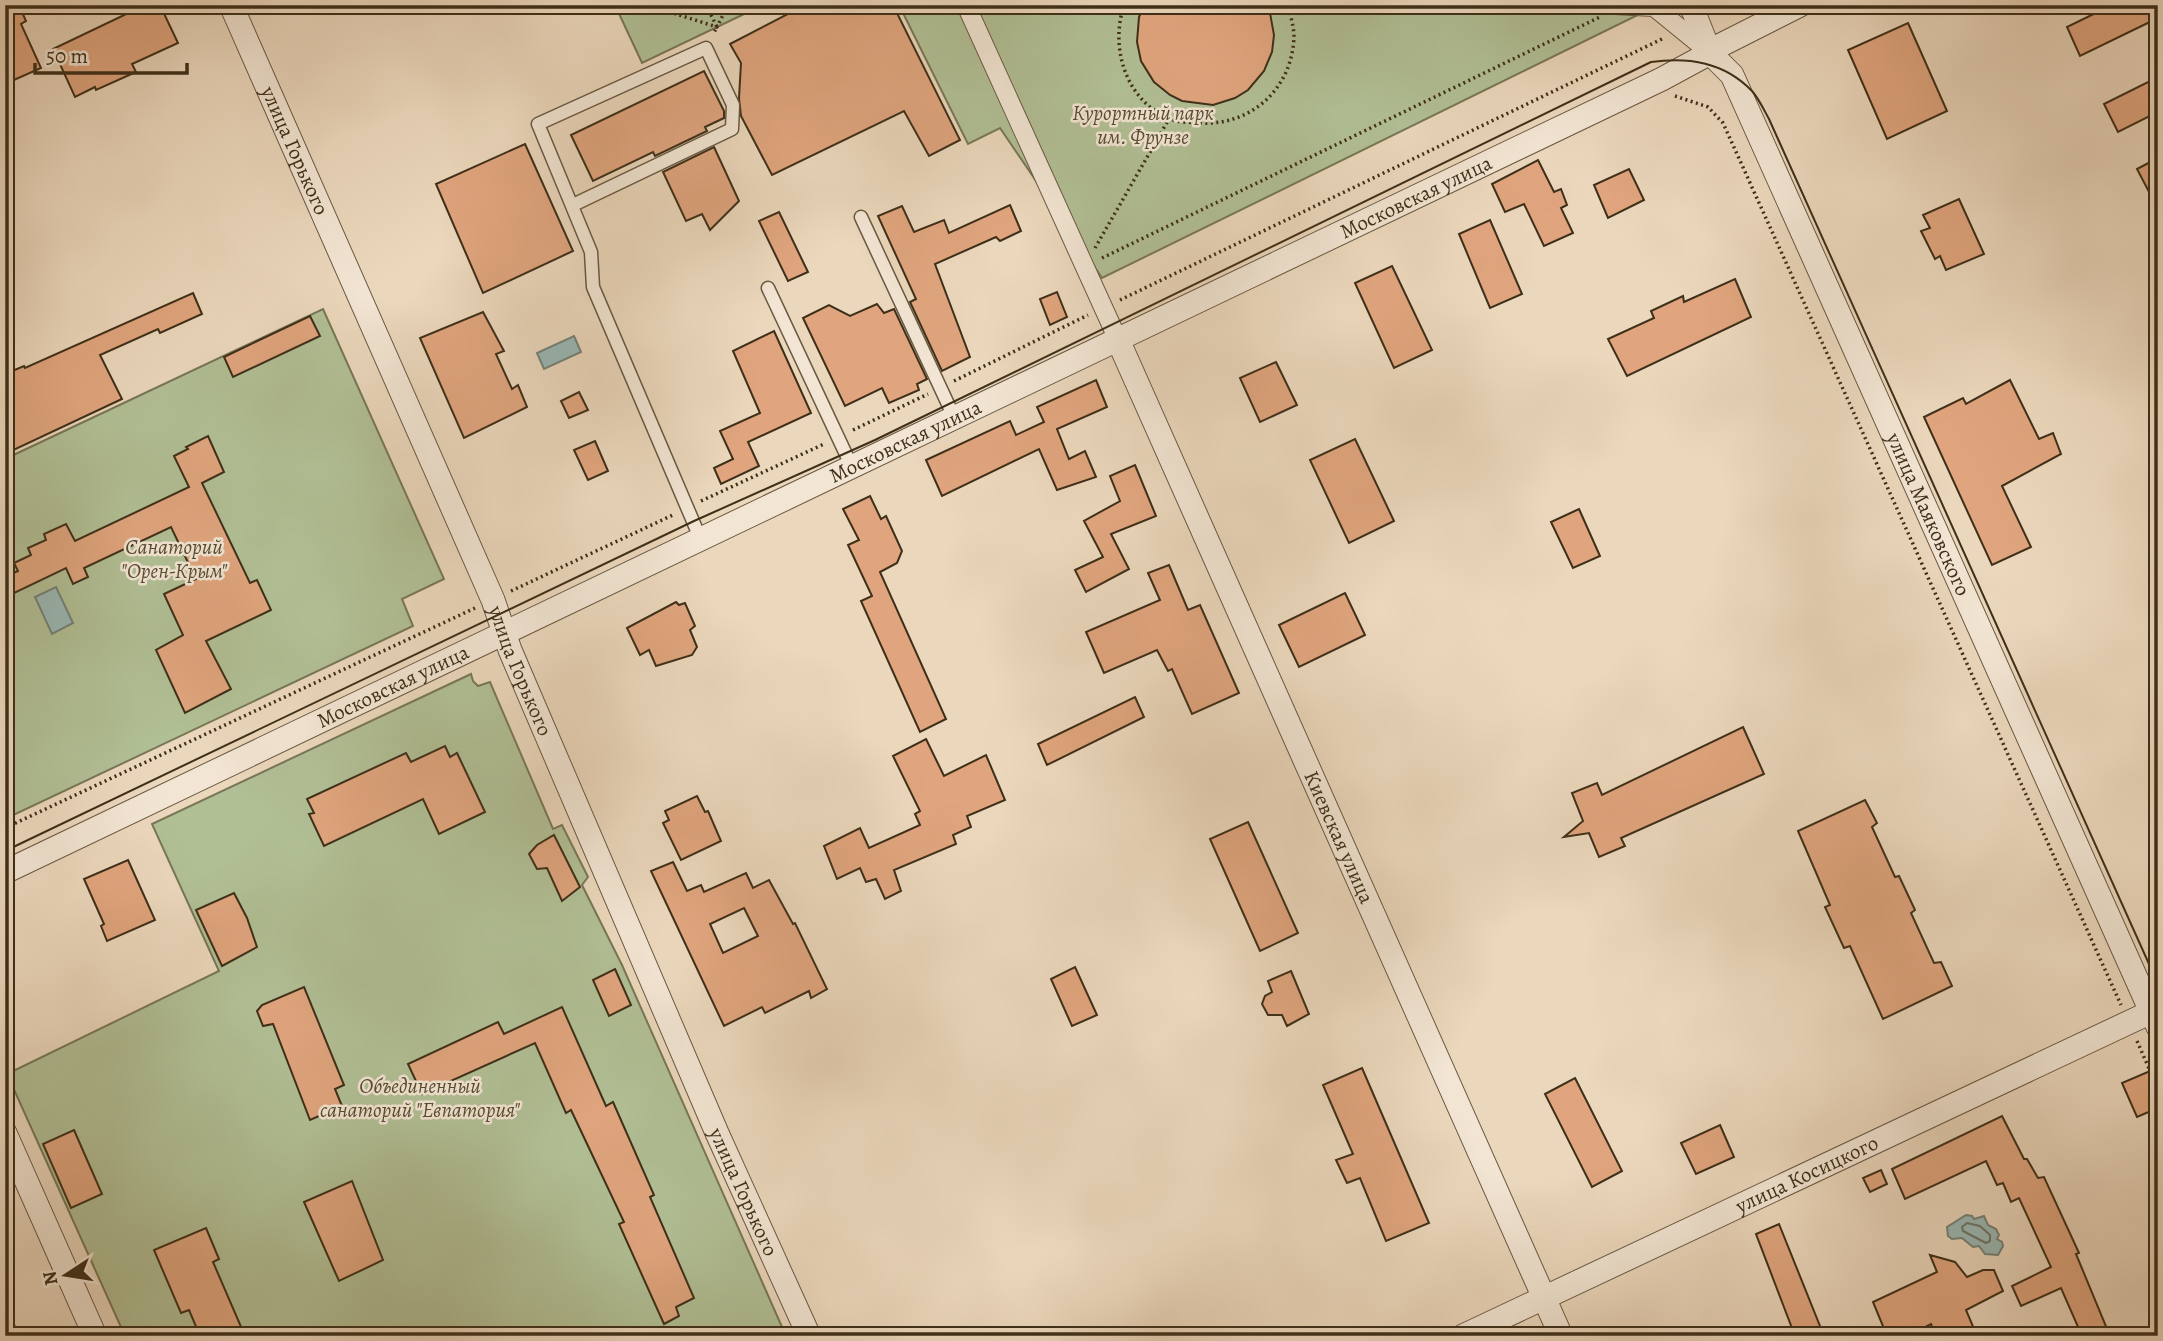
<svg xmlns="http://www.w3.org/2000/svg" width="2163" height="1341" viewBox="0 0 2163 1341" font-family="Alegreya,serif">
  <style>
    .green { fill: #b1bf95; stroke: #787757; stroke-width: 2 }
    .water { fill: #99b8b5; stroke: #758177; stroke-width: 2 }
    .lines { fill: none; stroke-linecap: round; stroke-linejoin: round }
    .shore { stroke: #6c7467; stroke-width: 2 }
    .building { fill: #e0a57e; stroke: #3e2f19; stroke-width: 2; fill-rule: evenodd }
    .service-casing { stroke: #695942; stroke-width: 15 }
    .pedestrian-casing { stroke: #695942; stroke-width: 20 }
    .minor-casing { stroke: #695942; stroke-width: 25 }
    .path { stroke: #3e2f19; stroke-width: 3.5; stroke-dasharray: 2 3.5; stroke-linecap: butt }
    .service { stroke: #f2e5d3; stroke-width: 12 }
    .pedestrian { stroke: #f2e5d3; stroke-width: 18 }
    .minor { stroke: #f2e5d3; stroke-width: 23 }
    .tram { stroke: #3e2f19; stroke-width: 2 }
    .labels { text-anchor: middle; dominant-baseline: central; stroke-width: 5; stroke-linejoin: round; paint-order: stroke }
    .park-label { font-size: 21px; font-style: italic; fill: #554c32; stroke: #f2e5d3 }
    .street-label { font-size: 21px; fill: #3e2f19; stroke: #f2e5d3 }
  </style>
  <rect width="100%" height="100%" fill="#ebd7bc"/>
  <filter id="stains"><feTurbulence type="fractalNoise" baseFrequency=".00286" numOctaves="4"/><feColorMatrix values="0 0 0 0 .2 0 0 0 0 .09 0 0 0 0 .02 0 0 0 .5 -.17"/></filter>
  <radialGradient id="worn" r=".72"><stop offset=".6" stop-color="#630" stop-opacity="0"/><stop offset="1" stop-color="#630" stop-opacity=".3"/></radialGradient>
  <g class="green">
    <polygon points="615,5 763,5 642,63"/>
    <polygon points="899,5 1653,5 1654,7 1102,278 1000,128 968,144"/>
    <polygon points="323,309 444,579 402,599 413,626 5,819 5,459"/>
    <polygon points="471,674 473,681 478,686 490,682 553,829 562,825 588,877 582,885 622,965 786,1336 125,1336 7,1074 219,971 152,824"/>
    <polygon points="5,1303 19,1336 5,1336"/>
  </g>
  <g class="water">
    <polygon points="574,336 581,352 544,369 537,353"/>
    <polygon points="56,587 73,623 52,634 35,597"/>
    <polygon points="1966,1215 1972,1216 1974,1219 1984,1216 1988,1225 1996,1229 1999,1235 1997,1239 2002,1242 2003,1246 1998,1255 1985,1254 1979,1246 1973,1247 1962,1238 1952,1239 1948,1236 1947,1227"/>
  </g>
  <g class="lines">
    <polygon class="shore" points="1967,1223 1980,1226 1990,1235 1990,1241 1986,1243 1963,1231 1962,1227"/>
  </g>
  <g class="building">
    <polygon points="5,5 19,5 26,21 21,24 41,68 5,84"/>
    <polygon points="145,5 160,5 178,43 132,64 136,72 96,90 95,87 75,97 53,49"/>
    <polygon points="805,5 893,5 960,140 929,156 904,111 772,175 741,116 739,98 741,63 730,44"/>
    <polygon points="1144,5 1265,5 1270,13 1274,35 1272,52 1264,71 1248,90 1235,98 1213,105 1182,101 1170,95 1154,82 1141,61 1137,42 1139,17"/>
    <polygon points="2112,5 2158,5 2158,18 2080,56 2067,27"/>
    <polygon points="1908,23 1947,111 1887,139 1848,50"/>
    <polygon points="704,71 724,111 724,118 705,127 707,131 655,156 653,152 593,181 571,135"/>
    <polygon points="2158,77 2158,112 2118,132 2104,104"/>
    <polygon points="525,144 573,251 483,293 436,184"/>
    <polygon points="714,147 739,201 710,230 702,214 686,221 663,172"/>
    <polygon points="2158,158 2158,209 2137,169"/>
    <polygon points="1538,160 1554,192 1561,189 1567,205 1561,208 1573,233 1544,246 1524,204 1505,212 1492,184"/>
    <polygon points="1629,169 1644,200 1608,218 1594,185"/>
    <polygon points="1959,199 1984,254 1946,270 1940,256 1935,259 1921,231 1930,228 1923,215"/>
    <polygon points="1010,205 1021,231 1000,241 996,237 935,264 970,357 942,371 910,302 916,299 878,216 902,206 914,232 944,220 949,233"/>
    <polygon points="779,212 808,272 788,281 759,221"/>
    <polygon points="1490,220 1522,294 1490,308 1459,234"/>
    <polygon points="1392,266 1432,350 1394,368 1355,283"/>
    <polygon points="1735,279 1751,317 1627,376 1608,339 1654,318 1651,311 1683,296 1684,302"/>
    <polygon points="1057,292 1067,317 1050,325 1040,299"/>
    <polygon points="193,293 202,314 160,333 158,329 100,355 122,399 5,454 5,374 24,366 25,368"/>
    <polygon points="877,304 884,313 894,309 927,379 917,384 919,390 889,403 882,388 845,406 803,318 829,305 850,316"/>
    <polygon points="483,312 504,351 496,354 512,389 518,385 527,407 464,438 420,338"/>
    <polygon points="310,316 320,336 233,377 224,357"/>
    <polygon points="774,331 811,413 748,442 759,466 721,484 714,468 733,459 720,431 760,413 733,351"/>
    <polygon points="1276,362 1297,405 1260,422 1240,378"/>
    <polygon points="1096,380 1107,407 1057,429 1069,459 1085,451 1096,477 1057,490 1039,449 942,496 926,460 1010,421 1016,435 1044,422 1037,407"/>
    <polygon points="2010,380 2039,439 2053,433 2061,454 2002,486 2031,547 1992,565 1924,417 1963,398 1966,404"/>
    <polygon points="579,392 588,410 569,418 561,401"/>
    <polygon points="208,436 224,472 202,483 250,583 257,580 271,610 206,641 231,689 185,713 156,650 183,635 164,594 196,579 171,527 84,568 88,577 73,584 66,568 10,595 5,586 5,577 18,571 14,563 31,555 28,548 46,540 44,534 66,524 75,541 189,487 174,456 188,449 186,447"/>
    <polygon points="1355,439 1394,521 1349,543 1310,460"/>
    <polygon points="595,441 608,471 588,480 574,450"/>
    <polygon points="1135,465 1156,516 1111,534 1129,569 1086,592 1075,570 1103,557 1084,521 1120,501 1110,476"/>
    <polygon points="870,496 881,519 886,516 902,551 897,563 880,572 946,719 920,732 861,601 872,596 848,545 859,540 843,509"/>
    <polygon points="1579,509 1600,556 1573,568 1551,522"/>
    <polygon points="1169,565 1188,610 1200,605 1239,693 1192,714 1172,669 1168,671 1157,650 1104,673 1086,632 1160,600 1148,573"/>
    <polygon points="1345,593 1365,635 1299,667 1279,625"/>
    <polygon points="676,602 679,605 685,603 695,626 690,630 697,647 692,655 656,666 649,650 640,655 627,628"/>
    <polygon points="1135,697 1144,717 1047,765 1038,744"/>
    <polygon points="1743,727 1764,774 1621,838 1625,846 1599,857 1589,833 1564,837 1583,821 1572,793 1597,783 1602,795"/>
    <polygon points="926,739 944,776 986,755 1005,800 967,816 971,827 953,835 956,844 894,870 901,891 885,899 876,879 866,882 860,868 837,879 824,846 860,828 869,848 920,825 915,814 920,811 893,756"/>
    <polygon points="445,746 450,757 457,753 485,812 439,834 423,799 324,846 309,814 314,813 307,799 406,753 411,762"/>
    <polygon points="697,796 705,812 708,811 721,841 681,860 663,823 669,820 665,811"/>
    <polygon points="1865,800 1877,823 1872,827 1895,877 1899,876 1915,910 1911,913 1934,963 1941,962 1952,986 1883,1019 1850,946 1844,948 1825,907 1830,905 1798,831"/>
    <polygon points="1248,822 1298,933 1260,951 1210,839"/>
    <polygon points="554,835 580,887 562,901 547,868 537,869 529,854 537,845"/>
    <polygon points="128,860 155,920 107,941 101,926 104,924 84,879"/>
    <path d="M673 862 687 891 701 885 704 892 746 873 753 888 769 880 793 924 795 923 827 989 811 998 809 991 765 1013 762 1007 724 1026 651 871ZM744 908 758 936 723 953 710 924Z"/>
    <polygon points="234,893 247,918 257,947 222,966 196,910"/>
    <polygon points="1075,967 1097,1015 1072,1026 1051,979"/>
    <polygon points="615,969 631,1005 609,1016 593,980"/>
    <polygon points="1291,971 1309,1014 1287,1026 1282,1015 1268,1015 1262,1004 1265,996 1272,992 1268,981"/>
    <polygon points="304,987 344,1085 335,1089 342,1106 310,1120 273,1024 263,1026 257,1011 262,1005"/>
    <polygon points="562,1007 606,1106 613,1102 654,1195 650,1197 694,1298 676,1307 679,1316 664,1324 619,1224 624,1222 571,1110 566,1113 535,1043 422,1094 408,1064 498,1022 504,1034"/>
    <polygon points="1362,1068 1429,1223 1386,1241 1360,1178 1347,1183 1336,1160 1353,1154 1323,1085"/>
    <polygon points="2150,1071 2158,1090 2158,1108 2137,1117 2122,1083"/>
    <polygon points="1575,1078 1622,1171 1592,1187 1545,1094"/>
    <polygon points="2002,1116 2024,1159 2027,1159 2038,1178 2044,1177 2079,1253 2076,1254 2110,1336 2082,1336 2061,1288 2021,1306 2012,1286 2051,1267 2019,1198 2011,1202 2003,1183 1997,1185 1986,1161 1905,1199 1892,1169"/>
    <polygon points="1720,1125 1734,1157 1696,1174 1681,1143"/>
    <polygon points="74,1130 102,1194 71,1208 43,1144"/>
    <polygon points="1881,1170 1887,1184 1870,1192 1863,1178"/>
    <polygon points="352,1181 383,1260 339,1281 304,1202"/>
    <polygon points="1779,1224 1824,1336 1795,1336 1756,1234"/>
    <polygon points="206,1228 219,1259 213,1262 245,1336 200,1336 189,1310 181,1313 154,1250"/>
    <polygon points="1930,1255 1955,1262 1967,1277 1983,1270 1994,1270 2003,1291 1966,1310 1977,1336 1936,1336 1931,1324 1907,1336 1887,1336 1873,1302 1937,1272"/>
  </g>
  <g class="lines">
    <defs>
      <g id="service">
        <polyline points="573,205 732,129 733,105 706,48 538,124 591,252 593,287 701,540"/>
        <polyline points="861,217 954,417"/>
        <polyline points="768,288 851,465"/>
      </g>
      <g id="pedestrian">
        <polyline points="966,5 1118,340"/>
        <polyline points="1615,5 1654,7 1708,51"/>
      </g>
      <g id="minor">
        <path id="s1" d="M231 5 493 600 510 650 717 1133 809 1336"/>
        <path id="s2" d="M1691 5 1710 53 1732 75 2158 1027"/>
        <path id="s3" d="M1118 340 1561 1336"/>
        <path id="s4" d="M5 872C557 607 1110 344 1662 79L1710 53 1715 48 1800 5"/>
        <polyline points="5,1133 95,1336"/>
        <path id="s5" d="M1463 1336 2151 1012"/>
      </g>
    </defs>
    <use href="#service" class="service-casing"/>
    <use href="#pedestrian" class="pedestrian-casing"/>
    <use href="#minor" class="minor-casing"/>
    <g class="path">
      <polyline points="648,5 717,27 728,5"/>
      <polyline points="706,5 717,27 713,34"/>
      <path d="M1124 5C1110 47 1125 99 1168 118 1177 123 1190 122 1200 123 1251 126 1292 89 1294 37 1294 26 1290 15 1288 5"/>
      <polyline points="1716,11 1726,5"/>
      <polyline points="1675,96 1708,107 1723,123 2121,1005"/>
      <polyline points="1095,248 1169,119"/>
      <polyline points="1102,258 1602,16"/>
      <polyline points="1120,300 1662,39"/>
      <polyline points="954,381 1088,315"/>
      <polyline points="853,430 928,394"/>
      <polyline points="701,501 824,444"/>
      <polyline points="511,591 675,514"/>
      <polyline points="5,828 475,608"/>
      <polyline points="2137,1041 2158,1089"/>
    </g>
    <use href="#service" class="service"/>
    <use href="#pedestrian" class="pedestrian"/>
    <use href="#minor" class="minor"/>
    <path class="tram" d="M5 851 694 521 875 440 1651 62C1689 57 1724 62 1752 91 1759 99 1764 110 1769 119L2158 984"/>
  </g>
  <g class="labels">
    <g class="park-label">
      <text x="1143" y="113">Курортный парк<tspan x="1143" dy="24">им. Фрунзе</tspan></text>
      <text x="174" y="547">Санаторий<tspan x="174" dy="24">"Орен-Крым"</tspan></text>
      <text x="420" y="1086">Объединенный<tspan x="420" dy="24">санаторий "Евпатория"</tspan></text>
    </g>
    <g class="street-label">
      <text stroke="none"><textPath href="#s1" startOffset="159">улица Горького</textPath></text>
      <text stroke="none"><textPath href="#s4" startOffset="1564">Московская улица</textPath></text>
      <text stroke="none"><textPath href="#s4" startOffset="998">Московская улица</textPath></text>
      <text stroke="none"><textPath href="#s2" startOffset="564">улица Маяковского</textPath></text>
      <text stroke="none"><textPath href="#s1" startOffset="726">улица Горького</textPath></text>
      <text stroke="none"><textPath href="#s4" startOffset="430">Московская улица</textPath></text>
      <text stroke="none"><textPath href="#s3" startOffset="544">Киевская улица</textPath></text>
      <text stroke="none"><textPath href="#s5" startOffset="380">улица Косицкого</textPath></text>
      <text stroke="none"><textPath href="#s1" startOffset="1293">улица Горького</textPath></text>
    </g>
  </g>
  <rect width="2163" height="1341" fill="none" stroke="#ebd7bc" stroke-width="28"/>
  <rect x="7" y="7" width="2149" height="1327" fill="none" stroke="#3e2f19" stroke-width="3.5"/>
  <rect x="14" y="14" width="2135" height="1313" fill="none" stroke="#3e2f19" stroke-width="2"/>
  <g transform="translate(66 1275) rotate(258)" stroke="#f2e5d3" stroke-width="5" paint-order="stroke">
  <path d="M0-5L12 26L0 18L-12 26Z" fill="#3e2f19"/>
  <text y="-10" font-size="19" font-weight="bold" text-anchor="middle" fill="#3e2f19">N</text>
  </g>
  <path d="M35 63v10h152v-10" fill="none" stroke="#3e2f19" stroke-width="3.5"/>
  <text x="46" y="63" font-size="21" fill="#3e2f19" stroke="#f2e5d3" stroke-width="5" paint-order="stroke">50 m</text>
  <rect width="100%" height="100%" filter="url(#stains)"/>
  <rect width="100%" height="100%" fill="url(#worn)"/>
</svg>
